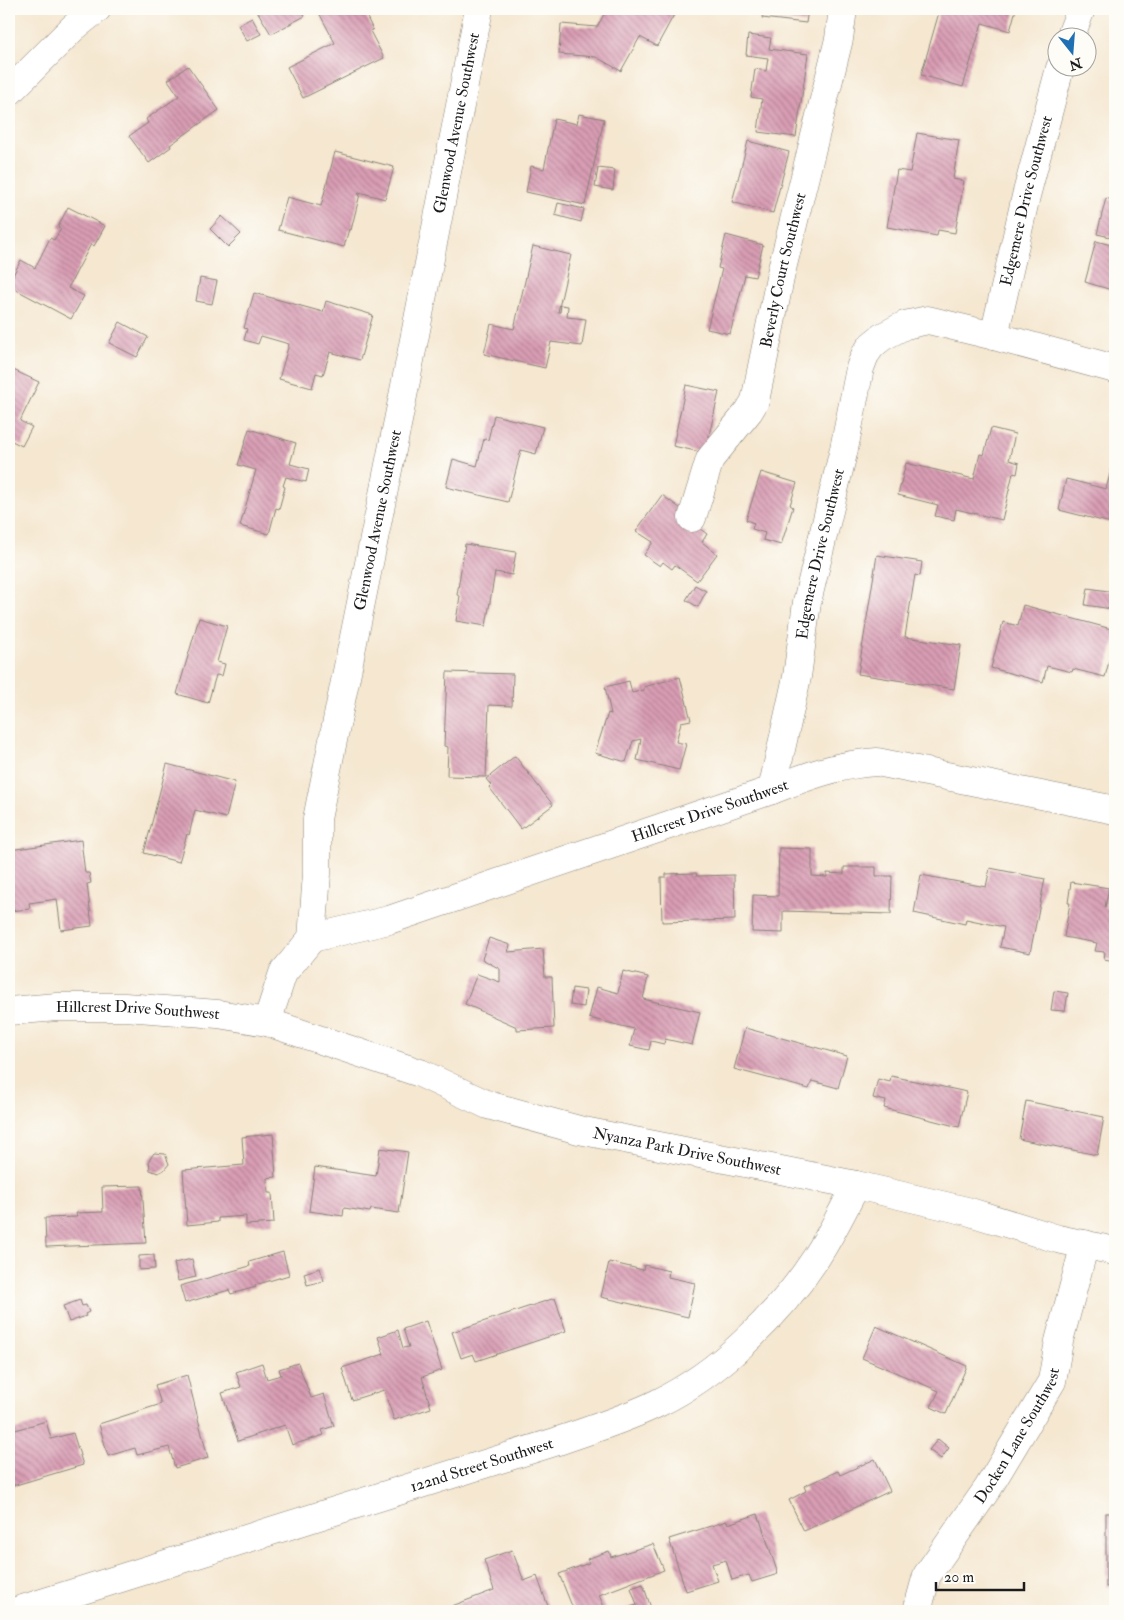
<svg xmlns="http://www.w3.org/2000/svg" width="1124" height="1620" viewBox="0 0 1124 1620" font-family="'IM FELL Double Pica',serif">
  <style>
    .building { fill: url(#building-back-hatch) }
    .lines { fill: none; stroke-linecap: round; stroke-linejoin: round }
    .minor-casing { stroke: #888276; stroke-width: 29 }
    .minor { stroke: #fff; stroke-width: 28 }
    .labels { text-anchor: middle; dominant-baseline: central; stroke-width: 5; stroke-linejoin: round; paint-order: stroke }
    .street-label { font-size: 16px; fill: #1c1c1c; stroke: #fdfcf7 }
  </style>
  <defs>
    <pattern id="building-back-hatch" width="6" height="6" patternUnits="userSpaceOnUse" patternTransform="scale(1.25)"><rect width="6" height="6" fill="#d99db4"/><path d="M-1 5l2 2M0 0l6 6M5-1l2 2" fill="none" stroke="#af7f92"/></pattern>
  </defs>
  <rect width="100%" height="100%" fill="#fdfcf7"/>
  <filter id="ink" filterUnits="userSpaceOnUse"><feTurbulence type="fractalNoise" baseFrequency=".02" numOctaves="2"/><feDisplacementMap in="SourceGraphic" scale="10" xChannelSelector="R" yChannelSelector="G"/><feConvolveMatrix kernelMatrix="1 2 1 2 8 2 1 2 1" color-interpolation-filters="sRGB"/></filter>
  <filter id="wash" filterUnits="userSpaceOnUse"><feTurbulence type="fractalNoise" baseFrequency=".0096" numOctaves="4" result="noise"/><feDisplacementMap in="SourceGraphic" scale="20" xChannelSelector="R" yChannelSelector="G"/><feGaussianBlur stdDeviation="1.12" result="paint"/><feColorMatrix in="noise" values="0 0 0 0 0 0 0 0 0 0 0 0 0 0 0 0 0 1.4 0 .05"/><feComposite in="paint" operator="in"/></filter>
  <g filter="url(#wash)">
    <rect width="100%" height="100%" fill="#f5e7d0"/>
    <g id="blocks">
      <g class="building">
        <polygon points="256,9 301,9 305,16 271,34"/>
        <polygon points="317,9 363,9 373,30 370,31 384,58 303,98 287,67 335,43"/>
        <polygon points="607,9 671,9 676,11 657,46 640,37 621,71 596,57 559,54 561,24 597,27"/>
        <polygon points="763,9 808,9 806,23 762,18"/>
        <polygon points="940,9 1016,9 1010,31 982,23 963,87 921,75"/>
        <polygon points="252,18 261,34 247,41 238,25"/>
        <polygon points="748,35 771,38 769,49 808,54 796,137 758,132 762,99 751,97 755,69 766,71 768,58 746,55"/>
        <polygon points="188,66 219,110 170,145 171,147 149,163 129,136 148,123 146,119 179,96 168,80"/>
        <polygon points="579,114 604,119 585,205 526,192 531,166 544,169 554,119 577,124"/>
        <polygon points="917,133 959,140 953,179 964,181 955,233 938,230 937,236 887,227 897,170 910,172"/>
        <polygon points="748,141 789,152 773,213 732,202"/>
        <polygon points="335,152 394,167 385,199 359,192 358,194 360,194 351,230 349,229 344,247 278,230 287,197 321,206"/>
        <polygon points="598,168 615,170 613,190 595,187"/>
        <polygon points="1106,198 1115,201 1115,238 1097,234"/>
        <polygon points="558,203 584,209 581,222 555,215"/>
        <polygon points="68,207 105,226 94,246 91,244 68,288 84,296 71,319 9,286 9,283 21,260 35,268 50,238 54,240 61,229 58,227"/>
        <polygon points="222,216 241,234 228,247 210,229"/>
        <polygon points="726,235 763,245 755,277 745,275 730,334 707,329 722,269 718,268"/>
        <polygon points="1096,241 1115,246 1115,291 1085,282"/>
        <polygon points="533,246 571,255 558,312 560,312 561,305 568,306 567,317 586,319 582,346 551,342 545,368 484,354 491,324 514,329"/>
        <polygon points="200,278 217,281 212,304 196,301"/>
        <polygon points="254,293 323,312 326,301 373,315 360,360 330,352 323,375 316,373 312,388 279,379 289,344 261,336 258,344 244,340 247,329 244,328"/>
        <polygon points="120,322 148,337 137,357 109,343"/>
        <polygon points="9,368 39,382 20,421 32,427 22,446 12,441 9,448"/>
        <polygon points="686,385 719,392 705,453 673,446"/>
        <polygon points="494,415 543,427 536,454 521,450 508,502 446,487 453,459 477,466 484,439 488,440"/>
        <polygon points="991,428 1015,434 1009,460 1019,463 1017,474 1013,473 1002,520 956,509 954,520 935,516 938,505 898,495 906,463 974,479 980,454 984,455"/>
        <polygon points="249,429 296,443 290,464 309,469 306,482 286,477 283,486 285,487 279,509 276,508 269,534 240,526 256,470 238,465"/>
        <polygon points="1115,455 1115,524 1059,510 1066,479 1106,489"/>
        <polygon points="761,472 797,483 790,505 793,507 781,545 763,540 765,533 752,529 754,523 746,520"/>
        <polygon points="662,495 684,511 681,515 707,534 702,542 717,554 697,581 675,565 672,569 663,562 660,566 644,555 653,542 636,531"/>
        <polygon points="465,544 516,552 512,575 495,572 486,626 456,621 460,596 457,595"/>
        <polygon points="877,555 922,562 920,576 915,575 905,637 961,645 954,689 858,674"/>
        <polygon points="695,585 706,591 698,607 686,600"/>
        <polygon points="1088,588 1115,592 1112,609 1085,605"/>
        <polygon points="1023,605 1115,630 1115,638 1105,677 1073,669 1072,672 1047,666 1043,682 991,668 1003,622 1018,626"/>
        <polygon points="199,618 227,626 217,662 225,664 222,676 216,675 208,703 177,694"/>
        <polygon points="447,672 513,674 512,706 489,705 486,777 447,776 448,747 444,746"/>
        <polygon points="680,677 691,720 681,722 676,742 686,744 679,770 637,760 641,739 633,741 626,762 595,753 608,713 611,714 605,687 629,681 632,693 644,690 644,687"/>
        <polygon points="515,756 553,805 521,829 489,787 491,785 486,779"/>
        <polygon points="167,764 235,782 226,818 195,810 189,835 187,834 179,862 144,853"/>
        <polygon points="81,840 85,873 89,873 91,883 87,884 92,926 61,930 57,899 29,903 30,909 9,911 9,850"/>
        <polygon points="779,848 812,849 812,876 827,877 827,873 844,874 844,867 876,867 876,876 892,876 891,914 783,911 783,933 752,932 753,895 778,896"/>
        <polygon points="990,868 1045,879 1030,953 1000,947 1004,927 966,919 965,924 914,913 921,875 986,887"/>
        <polygon points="696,873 697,876 734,875 735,920 662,922 661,877 666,877 666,874"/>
        <polygon points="1071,882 1109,888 1105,907 1115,909 1115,961 1104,959 1105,952 1095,951 1097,943 1064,937 1070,903 1068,903"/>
        <polygon points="489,938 510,945 508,952 543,949 545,977 552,977 554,1028 517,1030 517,1027 465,1004 477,974 500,982 500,969 482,959"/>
        <polygon points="623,971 648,977 643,999 700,1012 692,1045 665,1039 664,1044 651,1041 649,1050 630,1046 634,1029 589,1018 597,987 618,993"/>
        <polygon points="572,988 586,990 584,1007 570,1005"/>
        <polygon points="1054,991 1068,993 1065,1011 1051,1010"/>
        <polygon points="745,1028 847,1056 838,1088 812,1081 809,1089 734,1069"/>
        <polygon points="891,1076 967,1092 959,1127 884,1108 886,1101 873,1098 878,1079 890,1082"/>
        <polygon points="1026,1101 1104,1117 1097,1155 1019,1139"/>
        <polygon points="273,1134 276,1177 267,1178 268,1193 272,1193 274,1223 246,1225 246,1216 218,1218 218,1222 187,1225 183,1170 244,1165 242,1137"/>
        <polygon points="380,1148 408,1152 399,1213 371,1209 370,1212 344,1208 343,1216 309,1211 315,1167 376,1176"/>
        <polygon points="154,1153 165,1154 169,1164 164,1170 158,1173 150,1170 149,1160"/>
        <polygon points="142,1186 146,1243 46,1247 45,1218 77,1217 76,1213 103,1212 102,1187"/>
        <polygon points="283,1252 289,1275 255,1285 256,1287 231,1294 229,1290 185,1303 180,1286 250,1266 249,1262"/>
        <polygon points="154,1255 155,1269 139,1270 139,1256"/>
        <polygon points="192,1259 196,1277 178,1281 174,1263"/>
        <polygon points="609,1262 643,1270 644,1265 669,1271 668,1277 695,1283 688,1317 601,1297"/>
        <polygon points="320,1268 324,1281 307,1285 304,1273"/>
        <polygon points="555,1298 566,1331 476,1361 473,1354 461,1358 452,1332"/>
        <polygon points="80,1300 82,1306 86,1305 89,1312 85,1314 86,1316 69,1322 63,1306"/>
        <polygon points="426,1321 442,1370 422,1377 431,1408 394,1420 384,1390 352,1400 342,1368 384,1354 378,1337 398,1330 403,1348 409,1347 403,1329"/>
        <polygon points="876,1326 967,1366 946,1414 931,1407 939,1391 862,1358"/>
        <polygon points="262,1363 267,1379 281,1375 279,1369 298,1363 311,1398 324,1394 334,1426 322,1430 324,1435 292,1445 285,1425 238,1441 222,1393 241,1387 236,1372"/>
        <polygon points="187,1375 208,1458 175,1468 169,1447 137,1455 135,1448 108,1456 99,1424 161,1404 155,1385"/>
        <polygon points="46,1421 51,1439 73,1433 83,1465 9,1487 9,1427 11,1427 12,1431"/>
        <polygon points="938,1439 949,1448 941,1459 929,1450"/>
        <polygon points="875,1459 890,1491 804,1531 789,1500 806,1491 804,1486 838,1471 840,1475"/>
        <rect x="1106" y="1513" width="9" height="74"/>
        <polygon points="758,1514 778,1574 752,1582 749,1575 732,1580 726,1560 712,1564 718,1581 686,1591 669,1539 727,1521 728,1524"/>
        <polygon points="653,1544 664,1570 599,1595 605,1609 598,1611 574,1611 559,1574 589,1563 587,1559 609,1551 611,1557"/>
        <polygon points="512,1550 524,1581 537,1576 549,1609 542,1611 439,1611 494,1590 484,1560"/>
        <polygon points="643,1584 652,1611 619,1611 637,1605 631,1588"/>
      </g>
    </g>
  </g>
  <g filter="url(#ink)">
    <use href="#blocks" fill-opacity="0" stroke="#888276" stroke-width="1"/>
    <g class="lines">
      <defs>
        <g id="minor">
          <polyline points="1070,38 1081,9"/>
          <polyline points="9,92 73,28 97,9"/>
          <path id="s1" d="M994 336 1026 196 1060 68"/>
          <path id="s2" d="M692 518 710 459 749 411 755 401 781 273 839 39 843 9"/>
          <path id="s3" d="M772 790 797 677 807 602 844 449 860 368 865 355 872 345 882 337 905 325 928 320 994 336 1115 369"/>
          <path id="s4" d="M312 938 389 920 772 790C807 776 840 764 877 762L1115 810"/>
          <path id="s5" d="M9 1011 57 1007H125L218 1014 267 1022 420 1073 488 1105 579 1130 856 1185 967 1211 1058 1239 1115 1251"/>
          <path id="s6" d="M267 1022 283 973 312 938 317 874V819L403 396 479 9"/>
          <path id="s7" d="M16 1611 558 1441C592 1429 626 1419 658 1403 718 1374 777 1317 814 1261 830 1237 843 1211 856 1185"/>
          <path id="s8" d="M917 1611 927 1575 988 1488 1052 1381 1059 1341 1085 1244"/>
        </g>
      </defs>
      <use href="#minor" class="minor-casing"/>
      <use href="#minor" class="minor"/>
    </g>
  </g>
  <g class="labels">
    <g class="street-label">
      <text stroke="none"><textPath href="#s6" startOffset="926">Glenwood Avenue Southwest</textPath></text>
      <text stroke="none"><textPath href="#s1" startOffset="139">Edgemere Drive Southwest</textPath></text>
      <text stroke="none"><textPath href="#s2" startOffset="269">Beverly Court Southwest</textPath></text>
      <text stroke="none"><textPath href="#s6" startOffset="521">Glenwood Avenue Southwest</textPath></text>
      <text stroke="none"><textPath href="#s3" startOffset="241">Edgemere Drive Southwest</textPath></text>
      <text stroke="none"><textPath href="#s4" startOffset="418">Hillcrest Drive Southwest</textPath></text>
      <text stroke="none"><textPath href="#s5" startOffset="129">Hillcrest Drive Southwest</textPath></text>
      <text stroke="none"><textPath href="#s5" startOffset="700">Nyanza Park Drive Southwest</textPath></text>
      <text stroke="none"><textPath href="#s8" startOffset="204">Docken Lane Southwest</textPath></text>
      <text stroke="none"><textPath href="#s7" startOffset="488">122nd Street Southwest</textPath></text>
    </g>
  </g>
  <rect width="1124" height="1620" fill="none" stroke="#fdfcf7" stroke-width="30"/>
  <g transform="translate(1072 52) rotate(163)"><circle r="24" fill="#fdfcf7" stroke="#a3a29f"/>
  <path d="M0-4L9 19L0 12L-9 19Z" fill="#1f6fb2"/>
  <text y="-8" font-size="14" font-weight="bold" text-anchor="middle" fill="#1c1c1c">N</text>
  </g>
  <path d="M936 1582v8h88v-8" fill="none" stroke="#1c1c1c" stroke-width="2.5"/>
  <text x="944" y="1582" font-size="15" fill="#1c1c1c" stroke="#fdfcf7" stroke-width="4" paint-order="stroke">20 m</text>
</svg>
